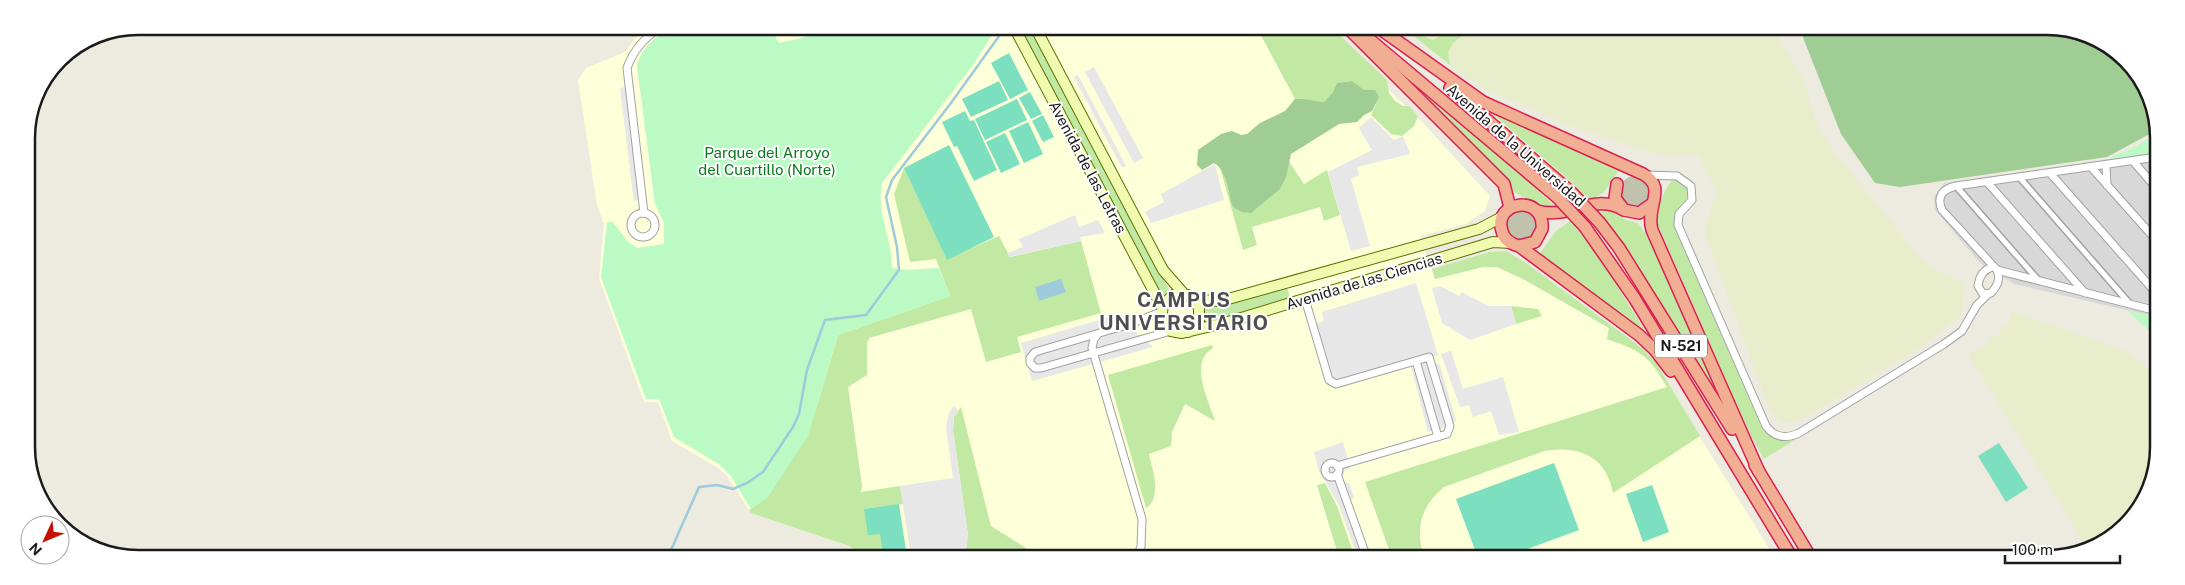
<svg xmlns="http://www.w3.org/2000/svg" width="2185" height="585" viewBox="0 0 2185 585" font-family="'Public Sans',sans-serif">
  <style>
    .residential { fill: #d9d8d8 }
    .education { fill: #fcffd7 }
    .construction { fill: #c0c2ac }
    .farmland { fill: #e8edcb }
    .grass { fill: #c1e9a4 }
    .forest { fill: #a0cd94 }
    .park { fill: #bbfac5 }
    .pitch { fill: #7cdfc0 }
    .parking { fill: #e7e7e7 }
    .water { fill: #9fcadc }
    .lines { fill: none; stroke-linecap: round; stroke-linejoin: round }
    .stream { stroke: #9fcadc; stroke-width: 2.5 }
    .pedestrian-casing { stroke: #a2a2a2; stroke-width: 8 }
    .minor-casing { stroke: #a2a2a2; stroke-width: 9 }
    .secondary-casing { stroke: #5d7203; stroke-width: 12 }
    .trunk-casing { stroke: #d82051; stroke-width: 14 }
    .pedestrian { stroke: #fff; stroke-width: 5 }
    .minor { stroke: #fff; stroke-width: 7 }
    .secondary { stroke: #f1fab1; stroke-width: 10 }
    .trunk { stroke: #f2ae92; stroke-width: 11 }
    .trunk-bridge-casing { stroke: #d82051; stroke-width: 14; stroke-linecap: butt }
    .trunk-bridge { stroke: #f2ae92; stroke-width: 11 }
    .labels { text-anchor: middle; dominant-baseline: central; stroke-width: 4; stroke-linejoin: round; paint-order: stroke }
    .shield { fill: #fff; stroke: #5f5f5f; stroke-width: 1 }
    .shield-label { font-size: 14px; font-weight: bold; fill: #1b1b1b }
    .street-label { font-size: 15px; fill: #1b1b1b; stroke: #fff }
    .park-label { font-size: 15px; fill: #09791b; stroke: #fff }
    .district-label { font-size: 20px; font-weight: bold; letter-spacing: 1px; fill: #4e4e4e; stroke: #fff }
    .rim { fill: none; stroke: #1b1b1b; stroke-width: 2.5 }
  </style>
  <rect width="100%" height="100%" fill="#edeae0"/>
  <polygon class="residential" points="2157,152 2157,317 2014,284 1981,264 1935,210 1934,197 1944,183"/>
  <polygon class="education" points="647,27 1327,28 1354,56 1422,122 1490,196 1485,211 1466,224 1420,236 1435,279 1483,267 1497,267 1523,279 1609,328 1607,339 1639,350 1651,362 1667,387 1669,387 1775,558 867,557 849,546 751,513 727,476 718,468 672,441 658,402 644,402 599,278 604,224 597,205 578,80 586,68 625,52 639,33"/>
  <g class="construction">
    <circle cx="1635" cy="192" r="16"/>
    <polygon points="1528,209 1539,221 1534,238 1515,241 1504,227 1509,213"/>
  </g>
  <g class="farmland">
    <polygon points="1403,28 1454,28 1433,40"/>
    <polygon points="1471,28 1776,28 1779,39 1805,83 1815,119 1832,149 1919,256 1931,267 1964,283 1962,310 1958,318 1921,347 1814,412 1796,422 1781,422 1770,410 1706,237 1705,228 1717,192 1699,156 1656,154 1634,147 1568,125 1487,90 1457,72 1450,65 1448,52 1453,43"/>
    <polygon points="2012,311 2124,350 2143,363 2157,379 2157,469 2120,531 2086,546 1969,356 1971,352 1985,346 1990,336 1998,337 2002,327 2009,326"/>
  </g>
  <g class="grass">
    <polygon points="1019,27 1029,27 1170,291 1161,297"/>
    <path d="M1257 28H1332L1387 80 1389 93 1395 101 1403 106H1409L1418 116 1414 126 1402 136 1391 134 1371 115 1376 104 1352 81 1337 83 1333 92 1324 102C1313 101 1305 98 1295 99Z"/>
    <polygon points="1454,28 1471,28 1453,43 1448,52 1450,65 1405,29 1433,40"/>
    <polygon points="1407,81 1522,175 1558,209 1543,208 1514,192"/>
    <polygon points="1487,109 1618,168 1618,172 1604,192 1589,201 1576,186"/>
    <polygon points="1288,160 1304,184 1327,170 1340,215 1324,221 1320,207 1252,227 1257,245 1243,250 1220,167 1223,171 1233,207 1288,167"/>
    <polygon points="904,168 947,259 999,236 1010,257 1081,241 1101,313 1017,337 1021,352 986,362 971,309 869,338 867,344 867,375 848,387 862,485 861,492 900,486 903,504 864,509 894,551 895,557 867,557 849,546 751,513 749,510 768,497 817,406 838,335 950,296 936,259 910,262 894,194"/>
    <path d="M1675 180 1686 186C1694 201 1674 208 1674 226L1763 430C1774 440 1783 443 1798 438L1764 459 1747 428 1657 223V211L1665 191 1671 181Z"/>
    <polygon points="1609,210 1626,220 1638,223 1647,236 1649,235 1718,396 1637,264 1599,212"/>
    <polygon points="1570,221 1599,255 1649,338 1537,257 1556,231"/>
    <path d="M1506 251 1526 263 1642 348 1656 363 1700 436 1613 493C1606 456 1579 445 1544 451L1444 487C1423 505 1416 523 1422 550L1401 558H1392L1365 482 1667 387C1649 355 1641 351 1607 339L1609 328 1523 279 1497 267H1483L1435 279 1432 269 1490 252Z"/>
    <polygon points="1287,287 1290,298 1203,323 1205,311 1204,305 1223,305"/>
    <polygon points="1511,306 1538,309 1542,316 1516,324"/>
    <path d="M1212 345 1213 348C1188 362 1209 400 1215 421L1185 404 1172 432 1171 446 1149 454C1152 469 1163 498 1146 508L1108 375Z"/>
    <polygon points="961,407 991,526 1040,557 953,557 958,557 968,535 953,430 954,417"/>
    <polygon points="1325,483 1337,506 1355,558 1339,558 1317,485"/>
  </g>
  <g class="forest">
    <polygon points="1801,28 2069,28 2126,59 2157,116 2157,130 2107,157 1900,187 1875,183 1841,134 1804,40"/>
    <path d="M1352 81 1364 90H1375L1379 97 1372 111 1364 115 1357 122 1339 124 1291 154 1286 177 1280 189 1251 213 1242 212 1233 207C1228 194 1227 170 1214 163L1202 170 1197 165 1198 150 1221 134 1232 131 1241 135 1247 134 1260 123 1285 111 1295 99C1305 98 1313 101 1324 102L1333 92 1337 83Z"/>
  </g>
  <g class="park">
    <path d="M670 27H770L779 43 802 38 825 27H997L973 65 882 183C876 214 892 237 892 268L906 270 939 268 950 296 838 335 808 436 768 497 751 509 731 476 720 465 674 437 659 399H646L601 277 607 223 612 221 628 242 637 248 664 244V223L655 204 637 66C642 47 654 39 670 27Z"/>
    <polygon points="2157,134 2157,152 2111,159 2112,156 2125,152"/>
    <polygon points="2128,311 2157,317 2157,338"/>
  </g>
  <g class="pitch">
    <polygon points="1009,53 1028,90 1010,99 991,63"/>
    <polygon points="999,81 1008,100 971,117 962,99"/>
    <polygon points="1030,92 1042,114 1031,119 1019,98"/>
    <polygon points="1017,99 1027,120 985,140 975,119"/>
    <polygon points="965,111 970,121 974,120 997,170 974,181 957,146 954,147 942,122"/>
    <polygon points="1043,115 1054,137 1043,142 1032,121"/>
    <polygon points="1028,122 1043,154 1024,163 1009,131"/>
    <polygon points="1005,133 1020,164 1001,173 986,142"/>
    <polygon points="949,145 994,237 947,260 904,168"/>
    <polygon points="1999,443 2028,488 2006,502 1978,456"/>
    <polygon points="1554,463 1579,530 1503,558 1478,558 1456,499"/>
    <polygon points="1652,485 1669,532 1643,542 1626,494"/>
    <polygon points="899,504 907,557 895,557 894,551 883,553 880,534 868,535 864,509"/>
  </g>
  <g class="parking">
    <polygon points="1094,67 1143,158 1134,163 1085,72"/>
    <polygon points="1078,75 1126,166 1122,168 1074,77"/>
    <polygon points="629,84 642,196 634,202 620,89"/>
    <polygon points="1371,117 1394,140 1403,136 1410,154 1357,167 1359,175 1351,179 1370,246 1351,251 1328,172 1372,150 1359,128"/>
    <polygon points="1215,164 1224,200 1151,223 1145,212 1164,202 1161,194"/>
    <polygon points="1075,215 1079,227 1098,220 1105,233 1080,237 1081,241 1009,257 1007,253 1023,247 1019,239"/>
    <polygon points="1416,283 1438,355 1430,357 1432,365 1439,363 1456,421 1449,423 1450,426 1428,432 1410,363 1336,384 1329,380 1312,325 1324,321 1322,312"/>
    <polygon points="1440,286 1459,296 1462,292 1488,306 1511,306 1516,324 1470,340 1442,323 1432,288"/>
    <polygon points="1116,315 1153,347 1032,381 1021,343"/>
    <polygon points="1451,351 1463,389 1503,377 1519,432 1499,435 1491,411 1473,417 1469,405 1460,407 1441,354"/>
    <polygon points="954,406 958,410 954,417 953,430 968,535 967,547 958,557 911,557 900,486 953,478 946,427 949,413"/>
    <polygon points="1343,442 1350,468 1344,471 1342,479 1344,483 1349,483 1354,497 1350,500 1370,558 1358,558 1339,505 1319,471 1314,452"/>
    <polygon points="1199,549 1201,557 1226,549 1228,558 1170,558"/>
  </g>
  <polygon class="water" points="1061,279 1066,292 1039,301 1035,287"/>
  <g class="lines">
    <polyline class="stream" points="664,557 671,550 699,487 717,485 733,489 747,483 763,472 793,427 799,414 807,370 825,320 866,315 899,270 897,247 886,197 892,180 951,103 1002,32"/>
    <defs>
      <g id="pedestrian">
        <polyline points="2020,178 2130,304"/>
        <polyline points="1956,186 2039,281"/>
      </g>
      <g id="minor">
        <polyline points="2133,161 2157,189"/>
        <polyline points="2106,165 2107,185"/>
        <polyline points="2091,167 2157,241"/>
        <polyline points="2050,173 2157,294"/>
        <path d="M1646 175 1677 176 1691 186 1692 200 1679 214 1678 225 1766 426C1775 438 1786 439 1799 433L1944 344 1962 331 1977 305 1988 294"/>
        <polyline points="1987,182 2085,293"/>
        <circle cx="643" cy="225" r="12"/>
        <path d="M644 213 627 68C634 49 644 39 660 27"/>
        <path d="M1992 267C1983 270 1979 277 1978 286L1983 294 1991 293C1997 286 2001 280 1997 270"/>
        <polyline points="1305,299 1329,380 1336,384 1429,357 1450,426 1447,434 1337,466"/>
        <path d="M2157 311 1997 270 1942 210C1936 196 1943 189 1956 186L2157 157"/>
        <polyline points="1161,312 1130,324 1035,352 1030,358 1030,363 1035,368 1041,368 1171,331"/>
        <polyline points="1098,334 1094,339 1092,348 1142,519 1141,547 1136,558"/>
        <polyline points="1416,361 1438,437"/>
        <circle cx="1332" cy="470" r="7"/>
        <polyline points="1337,474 1367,558"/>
      </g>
      <g id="secondary">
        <polyline points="1014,27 1162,307"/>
        <polyline points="1035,27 1163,270 1184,294"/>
        <polyline points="1194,300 1221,301 1479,229 1502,217"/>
        <polyline points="1188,332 1199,322 1199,307 1188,295 1173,295 1163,305 1161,320 1171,331 1182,333 1228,322 1493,242 1511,243"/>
      </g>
      <g id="trunk">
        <polyline points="1348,28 1504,184 1510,208"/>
        <polyline points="1356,28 1557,197"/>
        <path d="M1379 28 1483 102 1643 174C1668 188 1645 206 1652 230L1759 472"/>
        <polyline points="1450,88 1572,193"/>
        <polyline points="1617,184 1615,198 1624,210 1639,213 1652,204"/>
        <path d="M1537 211C1570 220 1594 192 1624 210"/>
        <polyline points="1600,223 1619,248 1732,429"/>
        <polyline points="1585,227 1635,299 1792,558"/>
        <path d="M1519 246 1535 242 1542 229C1545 193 1492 201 1502 231 1504 240 1511 244 1519 246L1639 335 1655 350 1671 371"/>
        <polyline points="1755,465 1811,558"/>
      </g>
    </defs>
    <use href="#pedestrian" class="pedestrian-casing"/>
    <use href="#minor" class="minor-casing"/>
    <use href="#secondary" class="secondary-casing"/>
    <use href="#trunk" class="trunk-casing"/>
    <use href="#pedestrian" class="pedestrian"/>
    <use href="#minor" class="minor"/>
    <use href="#secondary" class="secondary"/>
    <use href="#trunk" class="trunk"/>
    <defs>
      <g id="trunk-bridge">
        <polyline points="1572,193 1600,223"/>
        <polyline points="1557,197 1585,227"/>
      </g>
    </defs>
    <use href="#trunk-bridge" class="trunk-bridge-casing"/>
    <use href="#trunk-bridge" class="trunk-bridge"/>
  </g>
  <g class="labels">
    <rect class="shield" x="1655" y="334.5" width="52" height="23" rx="4"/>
    <g class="shield-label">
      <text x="1681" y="346">N-521</text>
    </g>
    <g class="street-label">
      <text transform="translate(1516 145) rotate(41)">Avenida de la Universidad</text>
      <text transform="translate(1088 167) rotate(62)">Avenida de las Letras</text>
      <text transform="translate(1364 281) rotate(-17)">Avenida de las Ciencias</text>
    </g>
    <g class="park-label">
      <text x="767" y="152">Parque del Arroyo<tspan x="767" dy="17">del Cuartillo (Norte)</tspan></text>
    </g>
    <g class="district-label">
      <text x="1184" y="300">CAMPUS<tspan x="1184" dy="23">UNIVERSITARIO</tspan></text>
    </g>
  </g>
  <path d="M0 0H2185V585H0ZM138 35H2047A103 103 0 0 1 2150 138V447A103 103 0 0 1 2047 550H138A103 103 0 0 1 35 447V138A103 103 0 0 1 138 35Z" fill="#fff" fill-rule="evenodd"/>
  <path class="rim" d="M138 35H2047A103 103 0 0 1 2150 138V447A103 103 0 0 1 2047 550H138A103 103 0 0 1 35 447V138A103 103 0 0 1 138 35Z"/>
  <g transform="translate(45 540) rotate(226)"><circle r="24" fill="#ffffff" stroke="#a4a4a4"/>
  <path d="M0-4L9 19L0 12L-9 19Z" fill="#c60f00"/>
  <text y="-8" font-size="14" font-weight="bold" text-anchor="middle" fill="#1b1b1b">N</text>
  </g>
  <path d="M2005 555v8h115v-8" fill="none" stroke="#1b1b1b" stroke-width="2.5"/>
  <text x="2012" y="555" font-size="15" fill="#1b1b1b" stroke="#ffffff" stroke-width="4" paint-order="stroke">100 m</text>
</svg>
